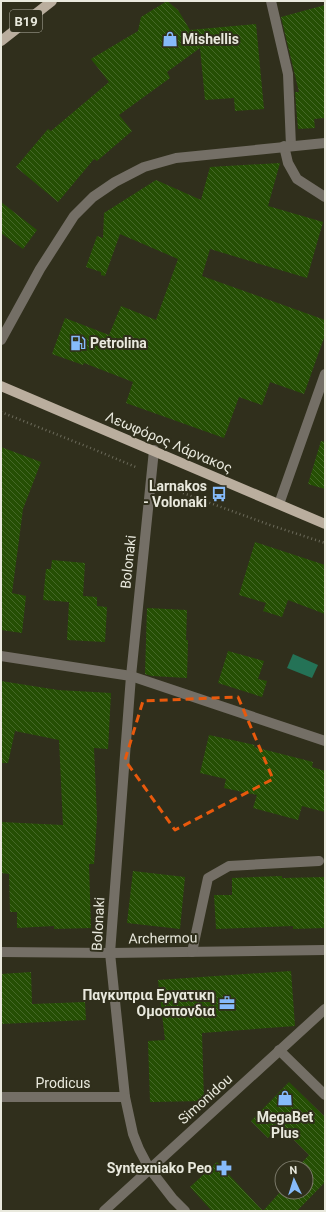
<svg xmlns="http://www.w3.org/2000/svg" width="326" height="1212" viewBox="0 0 326 1212" font-family="Roboto,sans-serif">
  <style>
    .water { fill: #247256 }
    .building { fill: url(#building-back-hatch) }
    .lines { fill: none; stroke-linecap: round; stroke-linejoin: round }
    .path { stroke: #6c6b5b; stroke-width: 2.5; stroke-dasharray: 1 3; stroke-linecap: butt }
    .minor { stroke: #746f66; stroke-width: 10 }
    .major { stroke: #baae9e; stroke-width: 10 }
    .marked { fill: none; stroke: #e8590c; stroke-width: 3; stroke-dasharray: 8 5; stroke-linejoin: round }
    .labels { text-anchor: middle; dominant-baseline: central; stroke-width: 4; stroke-linejoin: round; paint-order: stroke }
    .shield { fill: #302f1c; stroke: #b2b1a3; stroke-width: 1 }
    .shield-label { font-size: 13px; font-weight: bold; fill: #e9e9dd }
    .poi-label { font-size: 14px; font-weight: bold; fill: #e9e9dd; stroke: #302f1c; text-anchor: end }
    .street-label { font-size: 14px; fill: #e9e9dd; stroke: #302f1c }
  </style>
  <defs>
    <pattern id="building-back-hatch" width="6" height="6" patternUnits="userSpaceOnUse"><rect width="6" height="6" fill="#254f04"/><path d="M-1 5l2 2M0 0l6 6M5-1l2 2" fill="none" stroke="#456828"/></pattern>
  </defs>
  <rect width="100%" height="100%" fill="#302f1c"/>
  <polygon class="water" points="293,654 318,665 312,678 287,668"/>
  <g class="building">
    <polygon points="167,1 178,10 190,30 256,24 264,109 235,111 234,98 205,100 200,48 167,72 170,78 119,115 132,131 97,161 94,159 58,202 16,167 48,129 51,131 109,82 91,59 138,31 141,17"/>
    <polygon points="325,5 325,118 314,119 315,128 298,129 295,92 299,92 281,17"/>
    <polygon points="280,163 268,206 323,222 307,278 210,249 202,276 325,320 325,335 304,394 270,382 262,405 239,397 224,438 126,403 133,382 84,363 83,365 52,354 65,318 109,335 121,306 156,320 178,259 120,234 105,276 101,275 101,272 86,267 97,236 103,238 104,213 156,180 201,200 210,167"/>
    <polygon points="1,202 37,230 23,249 1,233"/>
    <polygon points="321,441 325,442 325,489 308,484"/>
    <polygon points="1,447 41,462 23,509 12,593 26,596 22,633 1,630"/>
    <polygon points="255,542 325,565 325,614 288,600 282,617 263,611 266,603 239,595"/>
    <polygon points="52,560 85,563 83,596 97,597 97,606 107,607 105,642 67,640 69,602 43,600 46,569 51,569"/>
    <polygon points="147,608 187,610 186,640 188,640 187,678 152,676 145,674"/>
    <polygon points="228,651 264,661 258,679 267,681 262,697 218,683"/>
    <polygon points="1,681 58,690 111,693 108,749 94,748 97,818 94,864 89,864 91,928 54,929 54,926 17,928 17,912 10,912 9,874 1,873 1,822 63,825 59,740 15,731 8,763 1,763"/>
    <polygon points="209,735 255,745 254,747 313,762 312,767 325,771 325,812 302,806 298,820 253,808 257,795 224,788 226,779 200,773"/>
    <polygon points="133,871 185,877 180,929 127,923"/>
    <polygon points="282,876 282,878 325,877 325,928 293,929 293,926 216,929 214,895 232,895 232,878"/>
    <polygon points="291,971 295,1026 202,1033 204,1101 150,1102 148,1041 165,1040 158,980"/>
    <polygon points="31,972 32,1004 85,1002 86,1020 1,1024 1,974"/>
    <polygon points="289,1082 325,1117 325,1182 297,1211 263,1211 282,1190 282,1192 306,1192 306,1168 297,1168 309,1155 280,1126 268,1138 251,1121"/>
    <polygon points="217,1162 263,1211 212,1211 190,1187"/>
  </g>
  <g class="lines">
    <g class="path">
      <polyline points="1,412 93,449 138,468"/>
      <polyline points="164,487 172,489 270,525 325,543"/>
    </g>
    <g class="minor">
      <polyline points="271,1 288,74 291,146"/>
      <polyline points="284,146 288,163 297,179 325,197"/>
      <polyline points="1,340 40,269 74,216 93,197 115,182 144,167 176,158 325,143"/>
      <polyline points="154,450 131,676 110,953 125,1097 133,1134 139,1149 149,1168 173,1199 185,1211"/>
      <polyline points="279,504 325,374"/>
      <polyline points="1,656 131,676 325,741"/>
      <polyline points="1,952 110,953 325,950"/>
      <polyline points="192,952 208,878 229,866 319,861"/>
      <polyline points="279,1050 325,1095"/>
      <polyline points="1,1097 125,1097"/>
      <polyline points="104,1211 325,1009"/>
    </g>
    <g class="major">
      <polyline points="1,41 52,1"/>
      <polyline points="1,386 325,524"/>
    </g>
  </g>
  <path class="marked" d="M238 697 273 779 175 830 125 760 143 701Z"/>
  <defs>
    <symbol id="shop-bare" viewBox="-9 -9 18 18"><path d="M-5-2.5h2.3a2.7 3.5 0 0 1 5.4 0H5L5.5 6h-11ZM-1.5-2.5h3a1.5 2.3 0 0 0-3 0Z" fill="#86bbfb" stroke="#302f1c" stroke-width="2.5" paint-order="stroke"/></symbol>
    <symbol id="fuel-bare" viewBox="-9 -9 18 18"><path d="M-5.5-6h7V0h2V4h1.3V-2.5L3-4.5l.8-.8L6-3V5H2.5V1h-1V6h-7ZM-4.2-4.7v3.2H.2V-4.7Z" fill="#86bbfb" stroke="#302f1c" stroke-width="2.5" paint-order="stroke"/></symbol>
    <symbol id="bus-bare" viewBox="-9 -9 18 18"><path d="M-5-6H5V4H4V6H2V4H-2V6H-4V4H-5ZM-3.5-4V0h7V-4ZM-3.5 1.2v1.5H-2V1.2ZM2 1.2v1.5H3.5V1.2Z" fill="#86bbfb" stroke="#302f1c" stroke-width="2.5" paint-order="stroke"/></symbol>
    <symbol id="office-bare" viewBox="-9 -9 18 18"><path d="M-6-3h4V-5.5h4V-3h4V5H-6ZM-1-4.5V-3h2v-1.5ZM-6 0V1H6V0Z" fill="#86bbfb" stroke="#302f1c" stroke-width="2.5" paint-order="stroke"/></symbol>
    <symbol id="pharmacy-bare" viewBox="-9 -9 18 18"><path d="M-2-6h4v4h4v4h-4v4h-4v-4h-4v-4h4Z" fill="#86bbfb" stroke="#302f1c" stroke-width="2.5" paint-order="stroke"/></symbol>
  </defs>
  <g fill-rule="evenodd">
    <use href="#shop-bare" x="159" y="28" width="22" height="22"/>
    <use href="#fuel-bare" x="67" y="332" width="22" height="22"/>
    <use href="#bus-bare" x="208" y="483" width="22" height="22"/>
    <use href="#office-bare" x="216" y="992" width="22" height="22"/>
    <use href="#shop-bare" x="274" y="1087" width="22" height="22"/>
    <use href="#pharmacy-bare" x="213" y="1157" width="22" height="22"/>
  </g>
  <g class="labels">
    <rect class="shield" x="10" y="10" width="32" height="22" rx="3"/>
    <g class="shield-label">
      <text x="26" y="21">B19</text>
    </g>
    <g class="poi-label">
      <text x="182" y="39" text-anchor="start">Mishellis</text>
      <text x="90" y="343" text-anchor="start">Petrolina</text>
      <text x="207" y="486">Larnakos<tspan x="207" dy="16">- Volonaki</tspan></text>
      <text x="215" y="995">Παγκυπρια Εργατικη<tspan x="215" dy="16">Ομοσπονδια</tspan></text>
      <text x="285" y="1117" text-anchor="middle">MegaBet<tspan x="285" dy="16">Plus</tspan></text>
      <text x="212" y="1168">Syntexniako Peo</text>
    </g>
    <g class="street-label">
      <text transform="translate(169 442) rotate(23)">Λεωφόρος Λάρνακος</text>
      <text transform="translate(128 562) rotate(-84)">Bolonaki</text>
      <text transform="translate(98 924) rotate(-87)">Bolonaki</text>
      <text transform="translate(163 938) rotate(-1)">Archermou</text>
      <text x="63" y="1083">Prodicus</text>
      <text transform="translate(205 1099) rotate(-42)">Simonidou</text>
    </g>
  </g>
  <rect width="326" height="1212" fill="none" stroke="#e9e9dd" stroke-width="4"/>
  <g transform="translate(294 1180) rotate(356)"><circle r="19" fill="#302f1c" stroke="#7a7969"/>
  <path d="M0-3L7 15L0 10L-7 15Z" fill="#86bbfb"/>
  <text y="-6" font-size="11" font-weight="bold" text-anchor="middle" fill="#e9e9dd">N</text>
  </g>
</svg>
